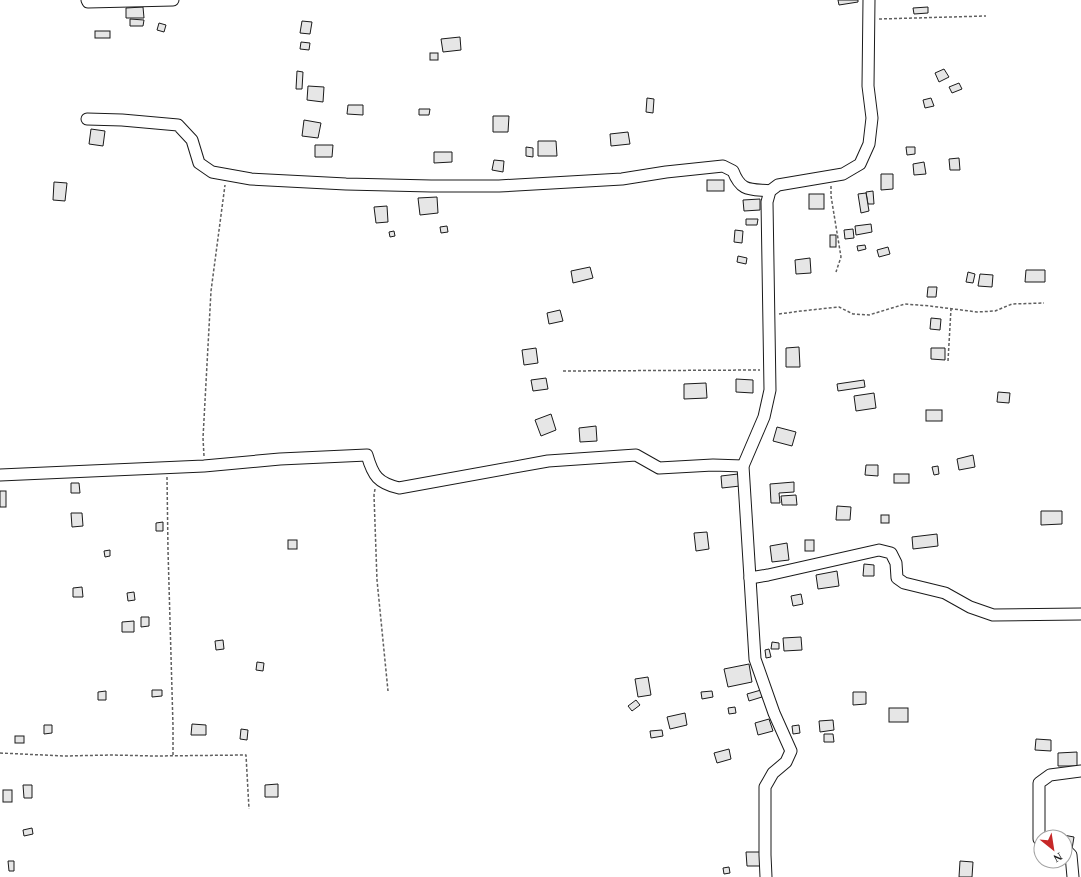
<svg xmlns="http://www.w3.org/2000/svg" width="1081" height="877" viewBox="0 0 1081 877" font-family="Georgia,serif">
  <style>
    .building { fill: #e6e6e6; stroke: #1a1a1a }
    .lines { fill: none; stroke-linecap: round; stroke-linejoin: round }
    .minor-casing { stroke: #1a1a1a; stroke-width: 13 }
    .path { stroke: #5f5f5f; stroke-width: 1.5; stroke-dasharray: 3 2; stroke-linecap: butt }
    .minor { stroke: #fff; stroke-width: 11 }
  </style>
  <rect width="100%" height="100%" fill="#fff"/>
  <g class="building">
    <polygon points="838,0 858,0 858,2 839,5"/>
    <polygon points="143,7 144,18 126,18 126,8"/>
    <polygon points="928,7 928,13 914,14 913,8"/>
    <polygon points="130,19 144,20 143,26 130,26"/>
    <polygon points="302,21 312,22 310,34 300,33"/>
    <polygon points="159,23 166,25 164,32 157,30"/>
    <rect x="95" y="31" width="15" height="7"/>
    <polygon points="460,37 461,50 443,52 441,39"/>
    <polygon points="301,42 310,43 309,50 300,49"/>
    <rect x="430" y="53" width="8" height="7"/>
    <polygon points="944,69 949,77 939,82 935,73"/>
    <polygon points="297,71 303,72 302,89 296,89"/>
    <polygon points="959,83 962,89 952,93 949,87"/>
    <polygon points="308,86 324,87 323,102 307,100"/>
    <polygon points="647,98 654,99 653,113 646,112"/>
    <polygon points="931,98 934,106 925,108 923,100"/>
    <polygon points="348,105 363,105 363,115 347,114"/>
    <polygon points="419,109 430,109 429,115 419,115"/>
    <polygon points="493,116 509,116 508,132 493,132"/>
    <polygon points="304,120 321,123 318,138 302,136"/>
    <polygon points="91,129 105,131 103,146 89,144"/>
    <polygon points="628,132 630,144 611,146 610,134"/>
    <polygon points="538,141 556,141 557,156 538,156"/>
    <polygon points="315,145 333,145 332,157 315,157"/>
    <polygon points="526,147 533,148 533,157 526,156"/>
    <polygon points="906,147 915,147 915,154 907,155"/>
    <polygon points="434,152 452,152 452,162 434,163"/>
    <polygon points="959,158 960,170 950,170 949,159"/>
    <polygon points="494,160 504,161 503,172 492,170"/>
    <polygon points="924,162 926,174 914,175 913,164"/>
    <polygon points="881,174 893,174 893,189 881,190"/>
    <rect x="707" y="180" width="17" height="11"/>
    <polygon points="54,182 67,183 65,201 53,200"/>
    <polygon points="873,191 874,204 868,204 866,192"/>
    <polygon points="866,193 869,211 861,213 858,194"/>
    <rect x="809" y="194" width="15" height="15"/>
    <polygon points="437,197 438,213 420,215 418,198"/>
    <polygon points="760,199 760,210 744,211 743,200"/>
    <polygon points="387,206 388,222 376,223 374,207"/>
    <polygon points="746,219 758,219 757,225 746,225"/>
    <polygon points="871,224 872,232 856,235 855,226"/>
    <polygon points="447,226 448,232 441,233 440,227"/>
    <polygon points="853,229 854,238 845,239 844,230"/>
    <polygon points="735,230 743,231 742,243 734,242"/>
    <polygon points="394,231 395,236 390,237 389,232"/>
    <rect x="830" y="235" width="6" height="12"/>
    <polygon points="865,245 866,249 858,251 857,246"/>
    <polygon points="888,247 890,254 879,257 877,250"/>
    <polygon points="738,256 747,258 746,264 737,262"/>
    <polygon points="810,258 811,273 796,274 795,260"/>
    <polygon points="590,267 593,278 573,283 571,271"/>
    <polygon points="1026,270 1045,270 1045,282 1025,282"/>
    <polygon points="968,272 975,274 973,283 966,282"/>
    <polygon points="980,274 993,275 992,287 978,286"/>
    <polygon points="928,287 937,287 936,297 927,297"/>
    <polygon points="560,310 563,321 549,324 547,313"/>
    <polygon points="931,318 941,319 940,330 930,329"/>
    <polygon points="799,347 800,367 786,367 786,348"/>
    <polygon points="536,348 538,363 524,365 522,350"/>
    <polygon points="931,348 945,348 945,360 931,359"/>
    <polygon points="546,378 548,389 533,391 531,380"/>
    <polygon points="736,379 753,380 753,393 736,392"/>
    <polygon points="864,380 865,387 838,391 837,384"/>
    <polygon points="706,383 707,398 684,399 684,384"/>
    <polygon points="998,392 1010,393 1009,403 997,402"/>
    <polygon points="874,393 876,408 856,411 854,396"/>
    <rect x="926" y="410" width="16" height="11"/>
    <polygon points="551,414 556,430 541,436 535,420"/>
    <polygon points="596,426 597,441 580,442 579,428"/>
    <polygon points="777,427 796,432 792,446 773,441"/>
    <polygon points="973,455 975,467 959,470 957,459"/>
    <polygon points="866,465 878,465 878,476 865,475"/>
    <polygon points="938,466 939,474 934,475 932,467"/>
    <polygon points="738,474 740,486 722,488 721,476"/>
    <rect x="894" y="474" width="15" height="9"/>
    <polygon points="794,482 794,492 779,493 780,503 771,503 770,484"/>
    <polygon points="71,483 79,483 80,493 71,493"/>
    <rect x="0" y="491" width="6" height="16"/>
    <polygon points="796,495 797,505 782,505 781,496"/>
    <polygon points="837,506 851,507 850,520 836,520"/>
    <polygon points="1041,511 1062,511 1062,524 1041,525"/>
    <polygon points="71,513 82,513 83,526 72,527"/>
    <rect x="881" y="515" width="8" height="8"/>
    <polygon points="163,522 163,531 156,531 156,523"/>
    <polygon points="707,532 709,549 696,551 694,533"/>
    <polygon points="937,534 938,546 913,549 912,537"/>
    <rect x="288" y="540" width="9" height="9"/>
    <rect x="805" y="540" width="9" height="11"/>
    <polygon points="787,543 789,560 772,562 770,546"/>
    <polygon points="110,550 110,556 105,557 104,551"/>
    <polygon points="864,564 874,565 874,576 863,576"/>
    <polygon points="837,571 839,586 818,589 816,575"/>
    <polygon points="82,587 83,597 73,597 73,588"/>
    <polygon points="134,592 135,600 128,601 127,593"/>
    <polygon points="801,594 803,604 793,606 791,596"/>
    <polygon points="141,617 149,617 149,626 141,627"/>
    <polygon points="134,621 134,632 122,632 122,622"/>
    <polygon points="801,637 802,650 784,651 783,638"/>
    <polygon points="223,640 224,649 216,650 215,641"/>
    <polygon points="772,642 779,643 779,649 771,649"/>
    <polygon points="769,649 771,657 766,658 765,650"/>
    <polygon points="257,662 264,663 263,671 256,670"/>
    <polygon points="749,664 752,682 728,687 724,669"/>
    <polygon points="648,677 651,695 638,697 635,679"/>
    <polygon points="152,690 162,690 162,696 152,697"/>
    <polygon points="761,690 762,697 749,701 747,694"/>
    <polygon points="106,691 106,700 98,700 98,692"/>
    <polygon points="712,691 713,697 702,699 701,692"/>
    <polygon points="853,692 866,692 866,704 853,705"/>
    <polygon points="636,700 640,705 632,711 628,706"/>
    <polygon points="735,707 736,713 729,714 728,708"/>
    <rect x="889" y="708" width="19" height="14"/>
    <polygon points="685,713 687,725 670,729 667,717"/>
    <polygon points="769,719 773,731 758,735 755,723"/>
    <polygon points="833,720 834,730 820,732 819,721"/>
    <polygon points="192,724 206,725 206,735 191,735"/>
    <polygon points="44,725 52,725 52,733 44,734"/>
    <polygon points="799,725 800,733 793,734 792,726"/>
    <polygon points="241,729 248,730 247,740 240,739"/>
    <polygon points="662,730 663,736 651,738 650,731"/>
    <polygon points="824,734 833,734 834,742 824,742"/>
    <rect x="15" y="736" width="9" height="7"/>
    <polygon points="1036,739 1051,740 1051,751 1035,750"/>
    <polygon points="729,749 731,759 717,763 714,753"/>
    <polygon points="1077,752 1077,766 1058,766 1058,753"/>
    <polygon points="278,784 278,797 265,797 265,785"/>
    <polygon points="23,785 32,785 32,798 24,798"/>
    <rect x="3" y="790" width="9" height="12"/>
    <polygon points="32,828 33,834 24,836 23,830"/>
    <polygon points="1058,834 1074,837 1072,849 1065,847 1065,837 1057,837"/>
    <polygon points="746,852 761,852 761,866 747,866"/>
    <polygon points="8,861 14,861 14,871 9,871"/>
    <polygon points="960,861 973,862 972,877 959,877"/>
    <polygon points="729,867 730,873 724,874 723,868"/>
  </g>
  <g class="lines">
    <defs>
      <g id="minor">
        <polyline points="87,0 88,2 173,0"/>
        <path d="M87 119 122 120 178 125 192 140 199 163 212 172 251 179 346 184 431 186H499L622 179 666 172 723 166 733 171C741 192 750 189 770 191"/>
        <path d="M0 475 204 466 280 459 367 455C373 476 378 483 399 488L548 461 636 455 659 468 713 465 743 466"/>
        <polyline points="750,578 768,575 879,550 891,553 896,563 897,578 904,583 945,593 970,607 993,615 1081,614"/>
        <polyline points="1041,842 1039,839 1039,783 1050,775 1081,771"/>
        <polyline points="1065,851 1068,852 1071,855 1073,877"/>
        <polyline points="766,877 765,855 765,787 773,773 786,762 791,751 774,713 755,659 750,578 743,466 764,417 770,390 767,202 770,191 778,185 843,174 860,164 869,144 872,118 868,86 869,0"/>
      </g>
    </defs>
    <use href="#minor" class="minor-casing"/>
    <g class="path">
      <polyline points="879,19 986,16"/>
      <polyline points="831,186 831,196 841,257 836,272"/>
      <polyline points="779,314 801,311 839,307 853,314 869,315 905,304 930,306 977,312 995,311 1012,304 1044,303"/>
      <polyline points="948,361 951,309"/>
      <polyline points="563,371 760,370"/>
      <polyline points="204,456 203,438 211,291 225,185"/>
      <polyline points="167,477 168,550 173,726 173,755"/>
      <polyline points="375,489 374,495 377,580 388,691"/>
      <polyline points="0,753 64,756 112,755 155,756 246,755 249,809"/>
    </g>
    <use href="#minor" class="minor"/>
  </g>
  <g transform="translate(1053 849) rotate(150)"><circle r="19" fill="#ffffff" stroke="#a3a3a3"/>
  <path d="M0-3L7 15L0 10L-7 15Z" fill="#c62828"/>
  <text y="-6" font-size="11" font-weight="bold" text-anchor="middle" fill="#1a1a1a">N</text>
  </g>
</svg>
